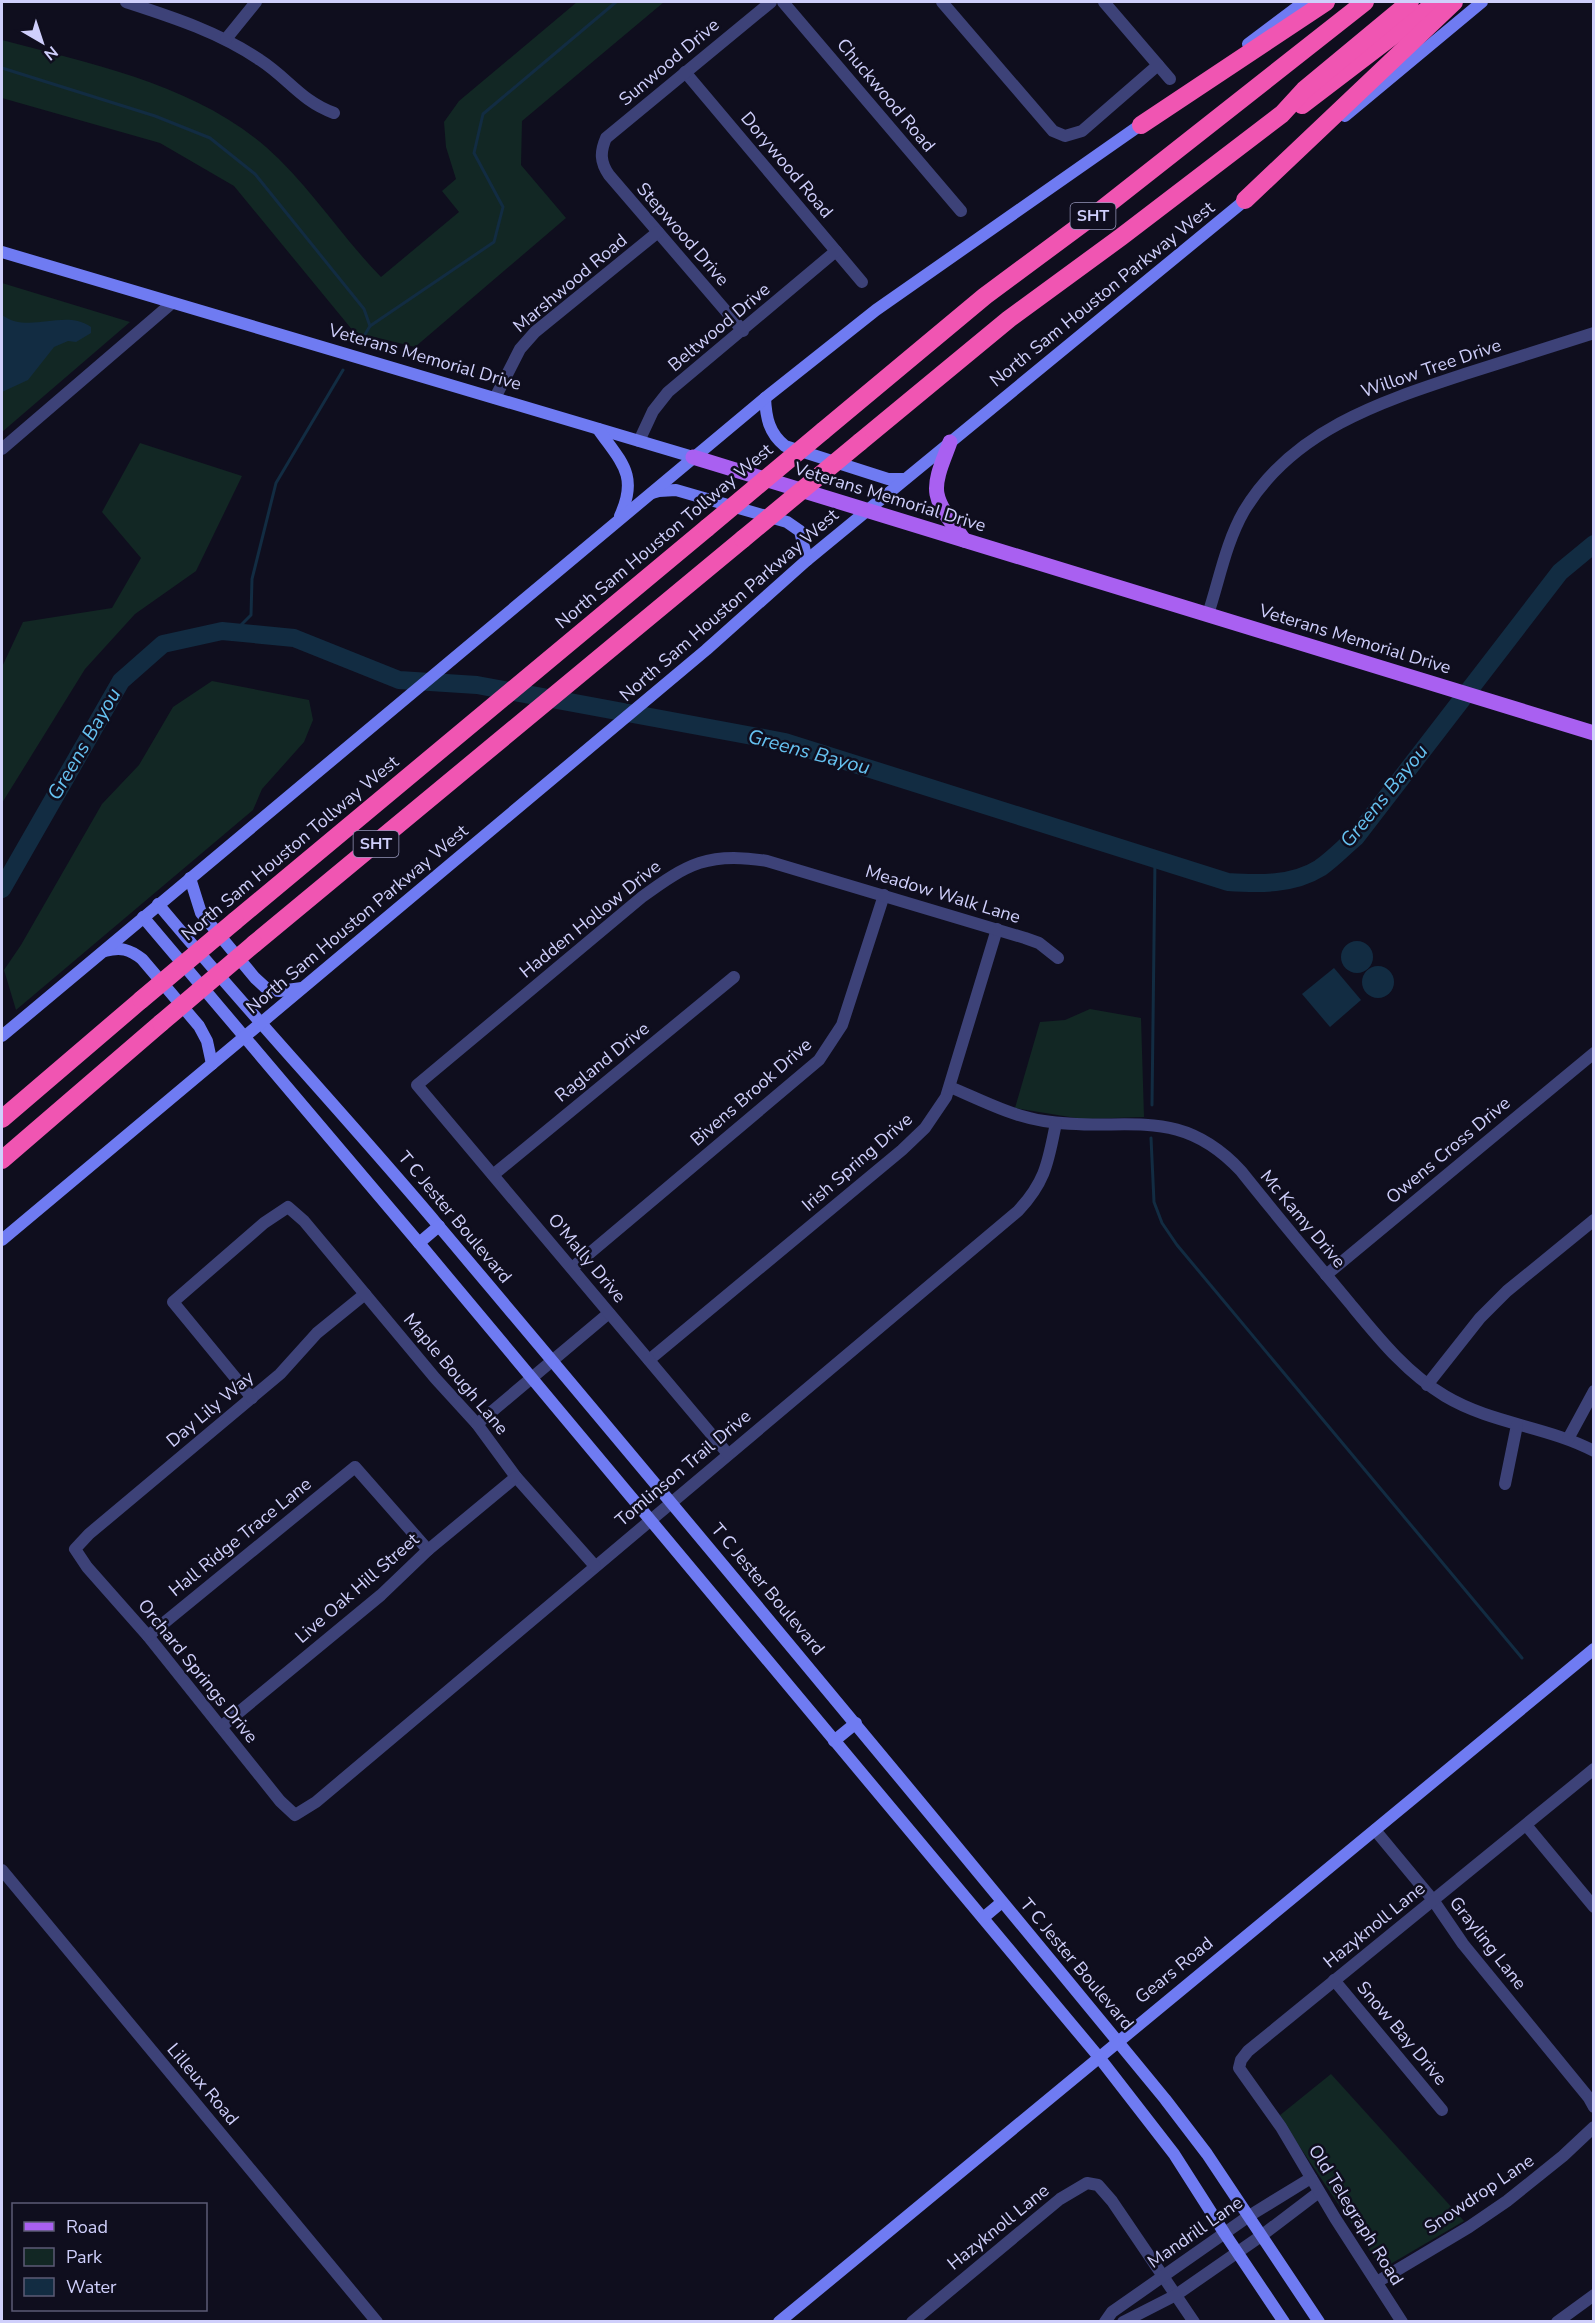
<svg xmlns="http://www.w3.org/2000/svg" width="1595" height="2323" viewBox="0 0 1595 2323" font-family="'Nunito Sans',sans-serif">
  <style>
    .green { fill: #122724 }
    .water { fill: #122c42 }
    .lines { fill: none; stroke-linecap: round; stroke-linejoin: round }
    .stream { stroke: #122c42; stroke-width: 3 }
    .river { stroke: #122c42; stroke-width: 18 }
    .street { stroke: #3d4278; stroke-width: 12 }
    .secondary { stroke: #6f7bf2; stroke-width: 12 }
    .primary { stroke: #a960f1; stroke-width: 15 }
    .highway { stroke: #f055b2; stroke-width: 18 }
    .highway-bridge { stroke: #f055b2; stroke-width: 18 }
    .labels { text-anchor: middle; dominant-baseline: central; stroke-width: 5; stroke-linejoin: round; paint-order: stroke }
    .shield { fill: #0f0e1e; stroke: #9595b9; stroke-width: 1.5 }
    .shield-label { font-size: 16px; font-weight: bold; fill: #cfcffb }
    .street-label { font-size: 18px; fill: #cfcffb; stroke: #0f0e1e }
    .water-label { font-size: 20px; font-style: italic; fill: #66c2f1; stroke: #0f0e1e }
  </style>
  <rect width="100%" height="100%" fill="#0f0e1e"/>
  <g class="green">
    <path d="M577 2H664L522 121 521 165 566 218 415 347 354 332 234 186 160 143 2 98V40C92 64 193 84 266 147 309 185 341 236 381 277L459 212 442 191 456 179 446 147 444 122 459 101Z"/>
    <polygon points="2,283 130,322 2,432"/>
    <polygon points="140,443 242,476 196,571 135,614 85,669 2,803 2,667 23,622 112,608 141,558 102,512"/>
    <polygon points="212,681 309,700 313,720 304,742 262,789 253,810 16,1010 4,970 21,945 102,804 139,765 173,707"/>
    <polygon points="1090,1009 1141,1018 1144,1117 1082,1119 1015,1108 1040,1022 1065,1020"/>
    <polygon points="1331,2074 1464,2221 1382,2269 1279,2116"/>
  </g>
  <g class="water">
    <path d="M2 315C29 335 64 308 91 327V333L76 342 68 341 54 347 28 380 2 392Z"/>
    <circle cx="1357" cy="957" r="16"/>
    <circle cx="1378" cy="982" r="16"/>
    <polygon points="1334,968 1361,1000 1330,1027 1302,994"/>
  </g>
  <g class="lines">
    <g class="stream">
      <polyline points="2,68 155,116 210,138 255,174 364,309 370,326"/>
      <polyline points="360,343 370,326 494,242 503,207 474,153 483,114 616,2"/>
      <polyline points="234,632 251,615 252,579 276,483 343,370"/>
      <polyline points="1152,1105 1155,859"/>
      <polyline points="1151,1138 1154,1202 1162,1223 1177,1245 1522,1658"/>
    </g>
    <path class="river" d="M2 889 121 681 163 644 222 631 294 638 399 680 477 685 785 742 1228 882C1259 884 1293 885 1320 868 1333 859 1344 847 1356 837L1560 572 1594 544"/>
    <g class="street">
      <path d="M126 2C172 17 219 32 260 60 288 78 301 101 334 113"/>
      <polyline points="783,2 961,211"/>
      <polyline points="942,2 1053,131 1065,136 1082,131 1158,65"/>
      <polyline points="1104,2 1170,79"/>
      <polyline points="226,39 256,2"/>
      <polyline points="685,72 862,282"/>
      <path d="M743 331 609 175C600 162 600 152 606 138L771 2"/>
      <polyline points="495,398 520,349 535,332 658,232"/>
      <polyline points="639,441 653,411 668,392 836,251"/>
      <polyline points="2,449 172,303"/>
      <path d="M1208 614C1219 581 1226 542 1244 511 1293 429 1383 401 1468 373 1510 360 1552 346 1594 333"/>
      <path d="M950 1087C981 1100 1011 1116 1044 1121 1123 1134 1177 1102 1241 1171 1276 1215 1312 1258 1348 1301 1377 1336 1405 1372 1445 1396 1492 1424 1546 1426 1594 1451"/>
      <polyline points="493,1175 734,977"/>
      <polyline points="572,1268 819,1060 842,1025 884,895"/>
      <polyline points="1326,1275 1594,1053"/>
      <path d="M365 1294 317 1333 280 1374 89 1534 75 1549 87 1567 148 1636 280 1801 295 1815 316 1802 1018 1211C1046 1181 1048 1162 1056 1123"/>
      <polyline points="649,1360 902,1150 925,1128 946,1097 997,929"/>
      <polyline points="1427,1385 1480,1318 1507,1291 1594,1220"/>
      <polyline points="252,1398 173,1302 264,1223 288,1207 304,1221 435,1378 477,1424 516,1477 595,1566"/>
      <polyline points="477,1424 609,1313"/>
      <polyline points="1568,1439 1594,1391"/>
      <path d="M728 1454 417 1085 642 897C687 864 709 851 767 861L1025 938 1039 943 1058 958"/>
      <polyline points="1505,1484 1517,1425"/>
      <polyline points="148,1636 355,1467 428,1550"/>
      <polyline points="221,1727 381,1595 428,1550 516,1477"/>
      <polyline points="1526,1825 1594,1907"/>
      <polyline points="1375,1830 1433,1900 1463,1944 1589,2098 1594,2107"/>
      <polyline points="2,1870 377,2322"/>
      <polyline points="1334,1980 1442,2110"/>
      <polyline points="1377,2282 1469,2227 1507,2201 1563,2156 1594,2127"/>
      <polyline points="912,2322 1060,2199 1087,2183 1098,2185 1112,2201 1194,2322"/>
      <polyline points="1105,2322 1112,2312 1249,2216 1311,2178"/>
      <polyline points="1123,2322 1176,2295 1261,2236 1319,2192"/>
      <polyline points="1402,2322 1335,2218 1281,2127 1239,2068 1241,2060 1248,2051 1594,1769"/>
      <polyline points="1557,2322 1594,2295"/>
    </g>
    <g class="secondary">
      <polyline points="1248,44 1304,2"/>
      <polyline points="1345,116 1482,2"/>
      <polyline points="2,252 693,457"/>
      <path d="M765 398C766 418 769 433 785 446L888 479H905"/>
      <path d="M598 429C621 462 639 475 620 516"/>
      <polyline points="652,493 659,491 676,490 787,522 800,531 807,560"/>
      <polyline points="190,878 201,913 255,978 267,989 279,991 302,988"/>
      <path d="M158 904C249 1013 346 1116 437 1224 682 1514 924 1806 1165 2099L1207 2154 1319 2322"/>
      <polyline points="143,917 419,1243 1098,2056 1174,2154 1225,2234 1284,2322"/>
      <path d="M105 951C121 947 129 949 142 959L199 1026 207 1041 212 1064"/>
      <polyline points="2,1036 765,398 876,310 1146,121"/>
      <polyline points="2,1240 706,650 807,560 1249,197"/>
      <polyline points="419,1243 439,1226"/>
      <polyline points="834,1741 856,1723"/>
      <polyline points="983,1918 1002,1902"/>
      <polyline points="779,2322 1594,1649"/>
    </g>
    <g class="primary">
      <path d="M950 442C945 457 934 478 937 494 940 510 955 526 964 540"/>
      <polyline points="693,457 1594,733"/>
    </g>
    <g class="highway">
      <polyline points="1302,105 1437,2"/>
      <polyline points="1141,125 1326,2"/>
      <polyline points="1245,200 1454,2"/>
      <polyline points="823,431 985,296 1097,213 1365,2"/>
      <polyline points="860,442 1009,319 1121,237 1282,114 1304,90 1410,2"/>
      <polyline points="235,921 707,528"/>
      <polyline points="254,944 743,539"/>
      <polyline points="2,1119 141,1000"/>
      <polyline points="2,1160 161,1023"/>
    </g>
    <g class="highway-bridge">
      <polyline points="707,528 823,431"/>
      <polyline points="743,539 860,442"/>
      <polyline points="141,1000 235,921"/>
      <polyline points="161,1023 254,944"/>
    </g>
  </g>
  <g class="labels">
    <g class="shield">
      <rect x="1070.5" y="203" width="45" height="26" rx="4.5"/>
      <rect x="353.5" y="831" width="45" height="26" rx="4.5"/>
    </g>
    <g class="shield-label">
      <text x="1093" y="216">SHT</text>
      <text x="376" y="844">SHT</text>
    </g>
    <g class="street-label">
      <text transform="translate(669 62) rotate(-40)">Sunwood Drive</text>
      <text transform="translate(886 95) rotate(50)">Chuckwood Road</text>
      <text transform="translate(787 165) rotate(50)">Dorywood Road</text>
      <text transform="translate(683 234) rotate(49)">Stepwood Drive</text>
      <text transform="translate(570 283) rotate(-40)">Marshwood Road</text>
      <text transform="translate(1102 294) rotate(-39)">North Sam Houston Parkway West</text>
      <text transform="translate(719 327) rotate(-40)">Beltwood Drive</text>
      <text transform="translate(425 357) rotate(16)">Veterans Memorial Drive</text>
      <text transform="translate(1431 368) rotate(-19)">Willow Tree Drive</text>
      <text transform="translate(890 497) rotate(17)">Veterans Memorial Drive</text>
      <text transform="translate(664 536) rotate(-40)">North Sam Houston Tollway West</text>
      <text transform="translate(729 605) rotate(-41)">North Sam Houston Parkway West</text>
      <text transform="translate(1355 639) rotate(17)">Veterans Memorial Drive</text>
      <text transform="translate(290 848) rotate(-40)">North Sam Houston Tollway West</text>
      <text transform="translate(943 894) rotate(17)">Meadow Walk Lane</text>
      <text transform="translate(357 919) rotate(-40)">North Sam Houston Parkway West</text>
      <text transform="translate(590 919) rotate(-39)">Hadden Hollow Drive</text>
      <text transform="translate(602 1062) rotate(-39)">Ragland Drive</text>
      <text transform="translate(751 1092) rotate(-41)">Bivens Brook Drive</text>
      <text transform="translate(1448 1150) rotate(-40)">Owens Cross Drive</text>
      <text transform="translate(857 1162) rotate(-41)">Irish Spring Drive</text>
      <text transform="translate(455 1217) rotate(50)">T C Jester Boulevard</text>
      <text transform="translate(1303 1219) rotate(50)">Mc Kamy Drive</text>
      <text transform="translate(587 1258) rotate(50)">O'Mally Drive</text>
      <text transform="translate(456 1374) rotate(50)">Maple Bough Lane</text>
      <text transform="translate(210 1409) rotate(-40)">Day Lily Way</text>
      <text transform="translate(683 1468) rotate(-40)">Tomlinson Trail Drive</text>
      <text transform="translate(240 1537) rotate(-39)">Hall Ridge Trace Lane</text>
      <text transform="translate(357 1588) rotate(-41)">Live Oak Hill Street</text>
      <text transform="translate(768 1589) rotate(50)">T C Jester Boulevard</text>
      <text transform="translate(198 1671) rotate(51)">Orchard Springs Drive</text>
      <text transform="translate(1374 1925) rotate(-39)">Hazyknoll Lane</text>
      <text transform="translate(1488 1943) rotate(52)">Grayling Lane</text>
      <text transform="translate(1077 1964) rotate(50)">T C Jester Boulevard</text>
      <text transform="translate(1174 1970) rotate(-39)">Gears Road</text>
      <text transform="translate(1402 2033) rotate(50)">Snow Bay Drive</text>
      <text transform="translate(203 2084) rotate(50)">Lilleux Road</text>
      <text transform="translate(1479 2194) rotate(-34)">Snowdrop Lane</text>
      <text transform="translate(1356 2215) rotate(58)">Old Telegraph Road</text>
      <text transform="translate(998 2227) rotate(-39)">Hazyknoll Lane</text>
      <text transform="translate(1195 2232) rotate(-35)">Mandrill Lane</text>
    </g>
    <g class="water-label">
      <text transform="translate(84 744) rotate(-60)">Greens Bayou</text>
      <text transform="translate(809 752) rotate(15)">Greens Bayou</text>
      <text transform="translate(1384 796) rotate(-51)">Greens Bayou</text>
    </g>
  </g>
  <rect width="1595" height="2323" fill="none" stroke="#cfcffb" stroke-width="6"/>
  <rect x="12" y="2203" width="195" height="108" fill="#0f0e1e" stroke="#5c5b76" stroke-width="1.5"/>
  <rect x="24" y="2222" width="30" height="9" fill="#a960f1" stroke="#5c5b76" stroke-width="1.5"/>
  <text x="66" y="2233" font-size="18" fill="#cfcffb">Road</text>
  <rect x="24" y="2248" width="30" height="18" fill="#122724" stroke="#5c5b76" stroke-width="1.5"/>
  <text x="66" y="2263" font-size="18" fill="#cfcffb">Park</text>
  <rect x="24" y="2278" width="30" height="18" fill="#122c42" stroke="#5c5b76" stroke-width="1.5"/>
  <text x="66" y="2293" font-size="18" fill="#cfcffb">Water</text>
  <g transform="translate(42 42) rotate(141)" stroke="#0f0e1e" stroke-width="4.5" paint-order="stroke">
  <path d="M0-4.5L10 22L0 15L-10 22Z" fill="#cfcffb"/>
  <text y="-9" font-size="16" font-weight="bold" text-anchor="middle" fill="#cfcffb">N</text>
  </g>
</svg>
